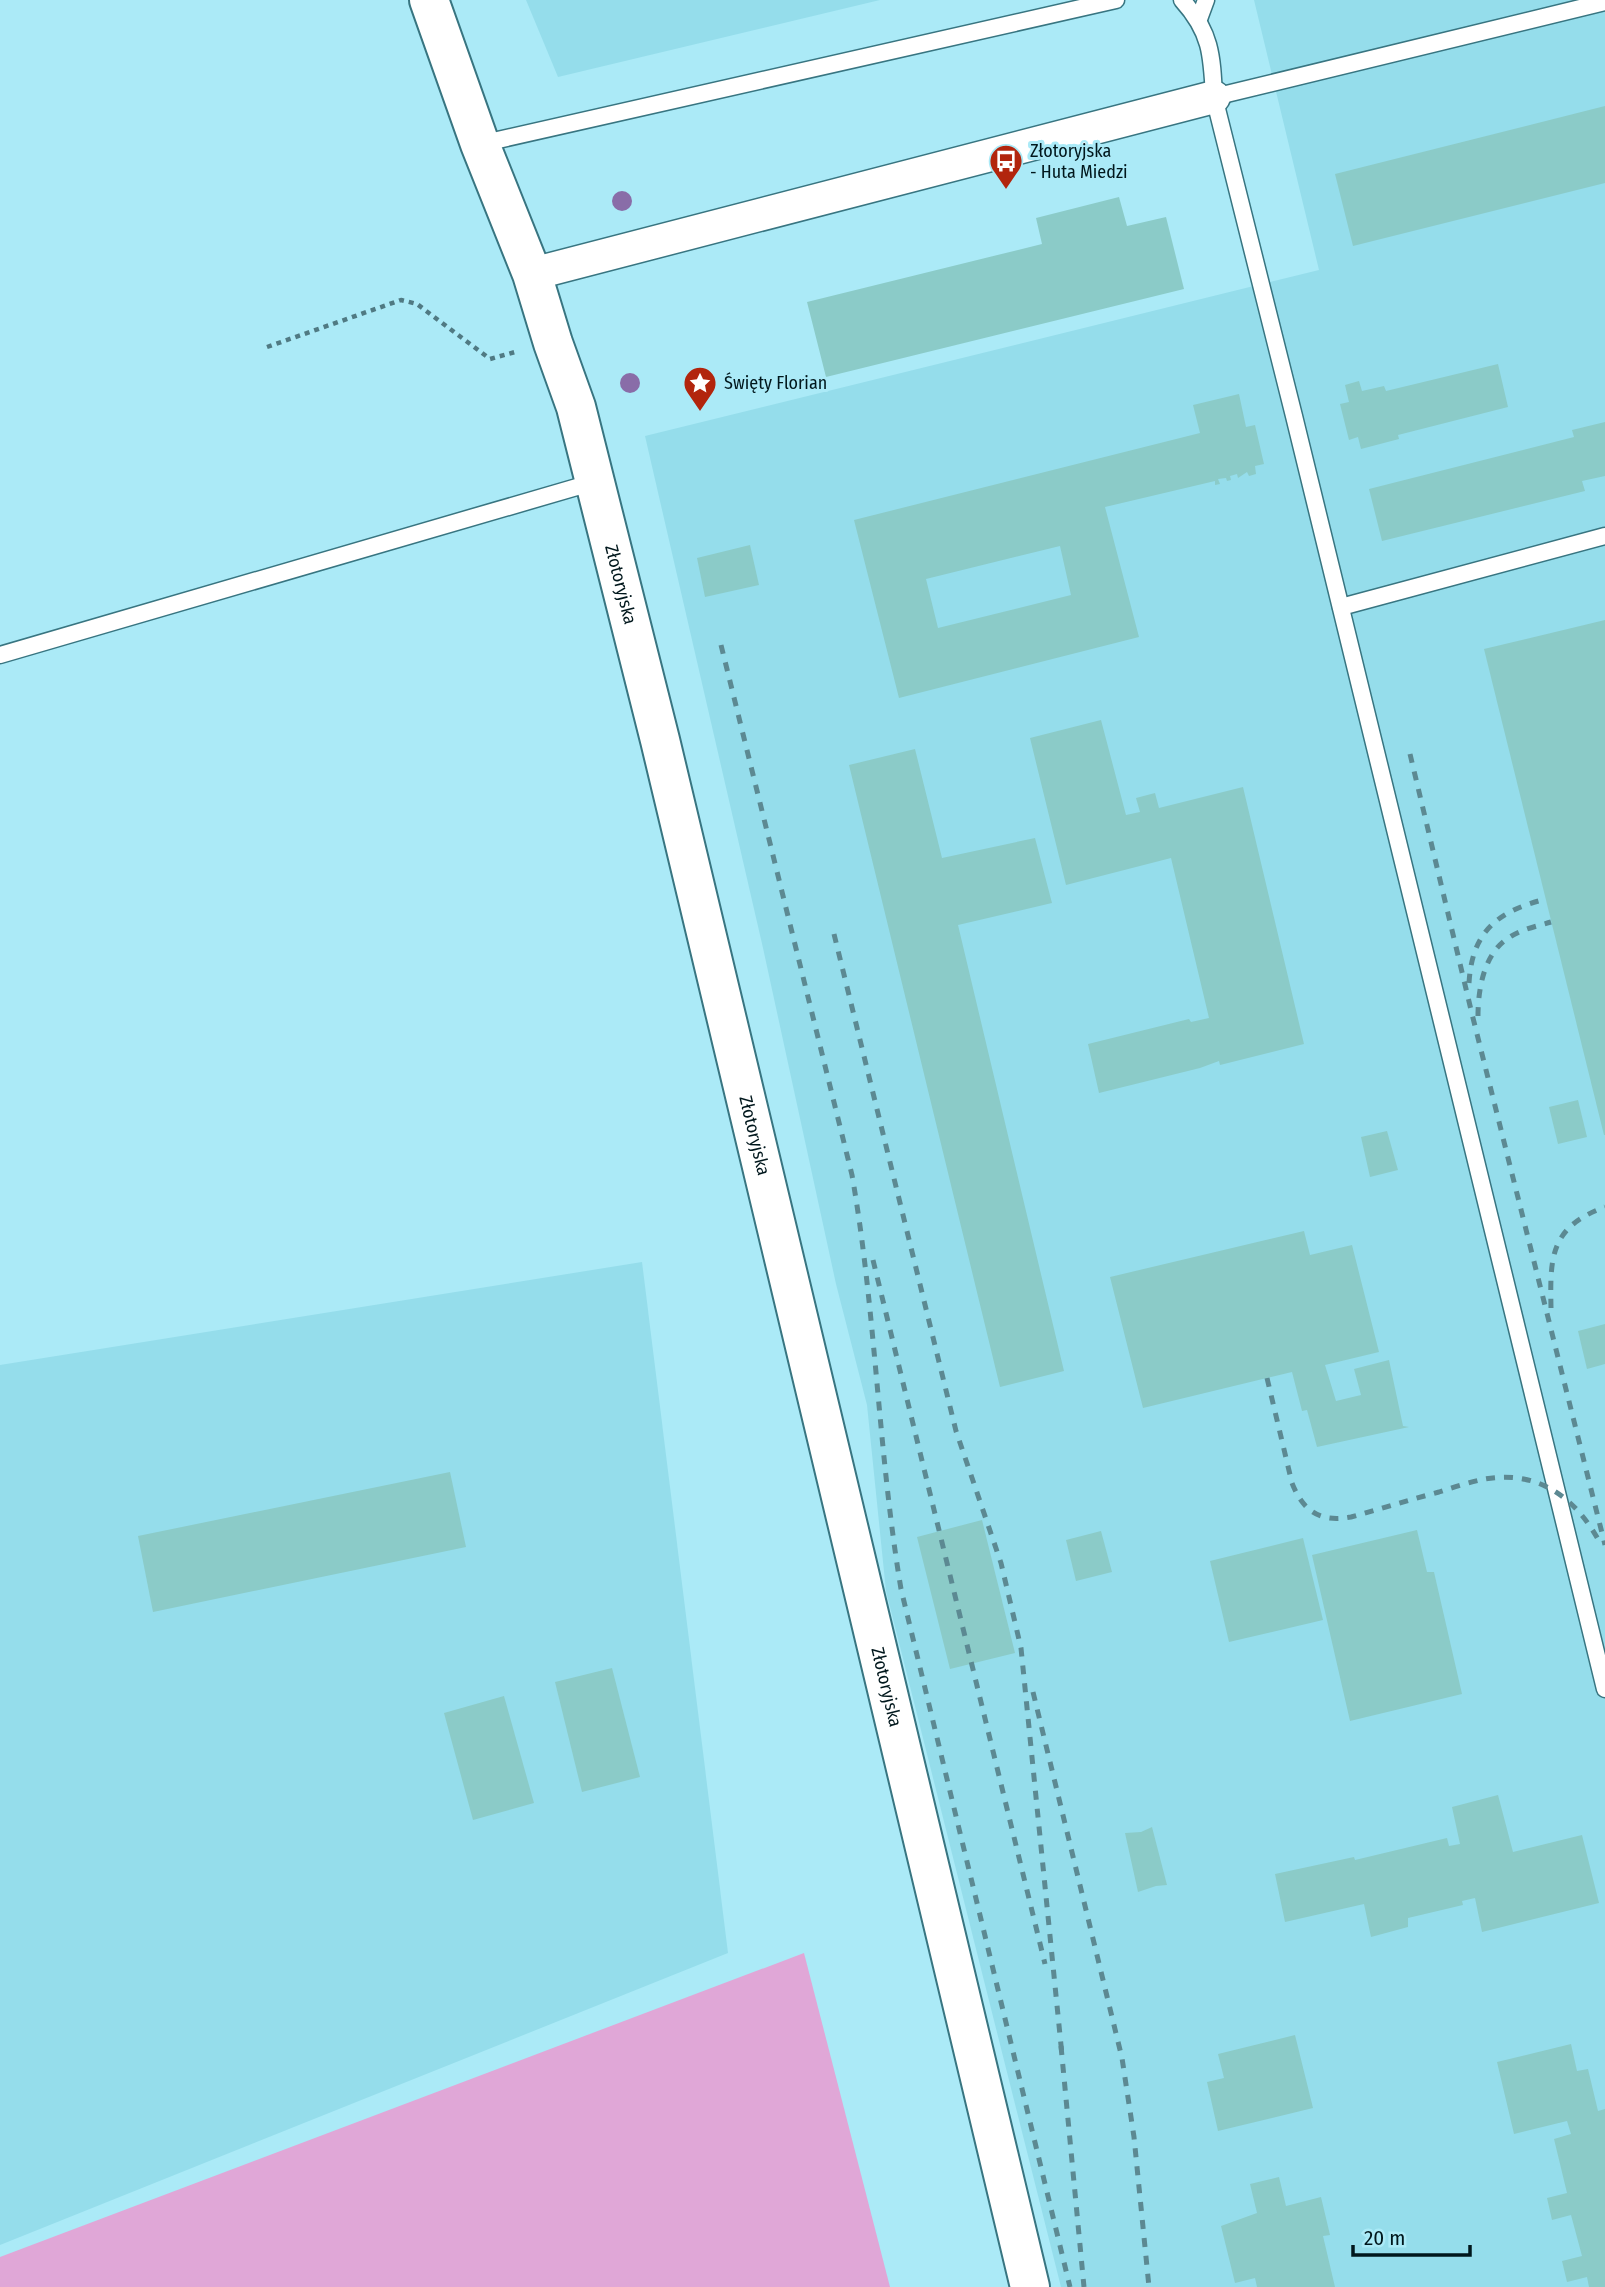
<svg xmlns="http://www.w3.org/2000/svg" width="1605" height="2287" viewBox="0 0 1605 2287" font-family="'Fira Sans Condensed',sans-serif">
  <style>
    .built { fill: #95ddeb }
    .green { fill: #e0a7d7 }
    .building { fill: #8bcbc8; fill-rule: evenodd }
    .lines { fill: none; stroke-linecap: round; stroke-linejoin: round }
    .service-casing { stroke: #387581; stroke-width: 19 }
    .minor-casing { stroke: #387581; stroke-width: 35 }
    .secondary-casing { stroke: #387581; stroke-width: 42 }
    .path { stroke: #507a83; stroke-width: 4.5; stroke-dasharray: 5 5; stroke-linecap: butt }
    .service { stroke: #fff; stroke-width: 16 }
    .minor { stroke: #fff; stroke-width: 32 }
    .secondary { stroke: #fff; stroke-width: 38 }
    .rail { stroke: #5c8992; stroke-width: 5; stroke-dasharray: 9 9; stroke-linecap: butt }
    .tree { fill: #896da8 }
    .labels { text-anchor: middle; dominant-baseline: central; stroke-width: 6; stroke-linejoin: round; paint-order: stroke }
    .poi-label { font-size: 18px; fill: #00171c; stroke: #abeaf7; text-anchor: start }
    .street-label { font-size: 18px; fill: #00171c; stroke: #abeaf7 }
  </style>
  <rect width="100%" height="100%" fill="#abeaf7"/>
  <g class="built">
    <polygon points="526,0 880,0 558,77"/>
    <polygon points="1254,0 1605,0 1605,2287 1061,2287 886,1591 867,1405 836,1284 763,948 645,436 1319,270"/>
    <polygon points="642,1262 728,1953 0,2245 0,1365"/>
  </g>
  <polygon class="green" points="804,1953 890,2287 0,2287 0,2257"/>
  <g class="building">
    <polygon points="1605,106 1605,183 1353,246 1335,174"/>
    <polygon points="1119,197 1127,226 1166,217 1184,289 826,377 807,302 1042,244 1036,218"/>
    <polygon points="1498,364 1508,407 1398,435 1399,439 1361,449 1358,437 1349,440 1340,404 1349,402 1345,385 1359,381 1362,391 1384,386 1386,391"/>
    <path d="M1239 394 1246 427 1255 425 1264 464 1255 466 1256 474 1249 476 1247 472 1238 478 1237 474 1230 476 1231 480 1227 481 1226 478 1218 479 1220 484 1215 485V481L1105 507 1139 637 899 698 854 520 1200 433 1193 405ZM1060 546 1071 595 938 628 926 579Z"/>
    <polygon points="1605,422 1605,476 1582,481 1585,491 1382,541 1369,489 1574,437 1572,430"/>
    <polygon points="750,545 759,585 705,597 697,558"/>
    <polygon points="1605,620 1605,1135 1604,1135 1484,649"/>
    <polygon points="1101,720 1126,815 1140,812 1136,798 1155,793 1159,808 1243,787 1304,1044 1220,1065 1219,1061 1200,1068 1099,1093 1088,1044 1189,1019 1191,1022 1209,1018 1171,858 1066,885 1030,738"/>
    <polygon points="915,749 942,858 1035,838 1052,903 958,925 1064,1371 1000,1387 849,765"/>
    <polygon points="1578,1100 1587,1137 1558,1144 1549,1107"/>
    <polygon points="1387,1131 1398,1170 1370,1177 1361,1137"/>
    <polygon points="1304,1231 1310,1255 1352,1245 1379,1352 1325,1365 1336,1401 1361,1395 1354,1369 1389,1360 1403,1426 1409,1427 1317,1447 1307,1410 1302,1411 1292,1372 1143,1408 1110,1277"/>
    <polygon points="1605,1324 1605,1364 1587,1369 1578,1331"/>
    <polygon points="450,1472 466,1547 153,1612 138,1536"/>
    <polygon points="982,1520 1015,1653 950,1669 917,1537"/>
    <polygon points="1417,1530 1427,1572 1434,1572 1462,1694 1350,1721 1312,1555"/>
    <polygon points="1101,1531 1112,1572 1076,1581 1066,1540"/>
    <polygon points="1303,1538 1323,1620 1229,1642 1210,1561"/>
    <polygon points="612,1668 640,1777 582,1792 555,1682"/>
    <polygon points="504,1696 534,1803 473,1820 444,1713"/>
    <polygon points="1498,1795 1513,1852 1582,1835 1599,1903 1482,1932 1475,1898 1462,1901 1463,1905 1408,1918 1408,1927 1371,1937 1364,1904 1285,1922 1275,1874 1354,1857 1355,1860 1447,1838 1449,1846 1460,1844 1452,1807"/>
    <polygon points="1152,1827 1167,1885 1156,1886 1138,1892 1125,1833 1141,1832"/>
    <polygon points="1295,2035 1313,2108 1218,2131 1207,2082 1224,2078 1218,2054"/>
    <polygon points="1571,2044 1577,2071 1588,2069 1598,2111 1605,2109 1605,2287 1589,2287 1587,2277 1567,2282 1562,2261 1582,2256 1571,2215 1552,2220 1547,2198 1567,2193 1554,2139 1571,2134 1567,2121 1514,2134 1497,2062"/>
    <polygon points="1279,2177 1286,2206 1321,2197 1330,2235 1323,2236 1335,2287 1257,2287 1255,2278 1235,2283 1221,2226 1257,2213 1250,2184"/>
  </g>
  <g class="lines">
    <defs>
      <g id="service">
        <path d="M1182 0C1211 32 1212 55 1214 97L1294 416 1605 1689"/>
        <polyline points="1199,19 1206,0"/>
        <polyline points="1214,97 1605,2"/>
        <polyline points="480,144 1116,0"/>
        <polyline points="1341,607 1605,536"/>
        <polyline points="0,655 594,482"/>
      </g>
      <polyline id="minor" points="532,274 1214,97"/>
      <g id="secondary">
        <path id="s1" d="M429 0 480 144 532 274 553 343 576 407 660 740 1030 2287"/>
      </g>
    </defs>
    <use href="#service" class="service-casing"/>
    <use href="#minor" class="minor-casing"/>
    <use href="#secondary" class="secondary-casing"/>
    <polyline class="path" points="267,347 401,300 417,304 490,359 515,352"/>
    <use href="#service" class="service"/>
    <use href="#minor" class="minor"/>
    <use href="#secondary" class="secondary"/>
    <g class="rail">
      <path d="M721 645 852 1175C876 1312 878 1452 901 1589L1070 2287"/>
      <polyline points="1410,754 1472,1014 1605,1545"/>
      <polyline points="834,934 956,1431 1001,1563 1021,1648 1062,2055"/>
      <path d="M1469 983C1472 931 1498 911 1546 899"/>
      <path d="M1478 1016C1478 989 1484 952 1510 937 1522 929 1538 926 1551 922"/>
      <polyline points="873,1260 1045,1964"/>
      <path d="M1551 1308C1550 1257 1550 1227 1605 1207"/>
      <path d="M1267 1378 1292 1483C1303 1511 1320 1523 1351 1517 1380 1509 1409 1500 1439 1492 1454 1487 1470 1482 1485 1479 1538 1470 1575 1497 1599 1541"/>
      <polyline points="1033,1692 1122,2058 1134,2137 1149,2287"/>
      <polyline points="1061,2046 1084,2287"/>
    </g>
  </g>
  <g class="tree">
    <circle cx="622" cy="201" r="10"/>
    <circle cx="630" cy="383" r="10"/>
  </g>
  <defs>
    <symbol id="bus-pin" viewBox="-11 -11 22 30"><path d="M0 17L-7.5 6A9.5 9.5 0 1 1 7.5 6Z" fill="#b2250d" stroke="#abeaf7"/><path d="M-5-6H5V4H4V6H2V4H-2V6H-4V4H-5ZM-3.5-4V0h7V-4ZM-3.5 1.2v1.5H-2V1.2ZM2 1.2v1.5H3.5V1.2Z" fill="#fff"/></symbol>
    <symbol id="sight-pin" viewBox="-11 -11 22 30"><path d="M0 17L-7.5 6A9.5 9.5 0 1 1 7.5 6Z" fill="#b2250d" stroke="#abeaf7"/><path d="M0-6L1.8-2.2L6-1.7L2.9 1.2L3.7 5.4L0 3.3L-3.7 5.4L-2.9 1.2L-6-1.7L-1.8-2.2Z" fill="#fff"/></symbol>
  </defs>
  <g fill-rule="evenodd">
    <use href="#bus-pin" x="987" y="142" width="38" height="52"/>
    <use href="#sight-pin" x="681" y="364" width="38" height="52"/>
  </g>
  <g class="labels">
    <g class="poi-label">
      <text x="1030" y="151">Złotoryjska<tspan x="1030" dy="21">- Huta Miedzi</tspan></text>
      <text x="724" y="383">Święty Florian</text>
    </g>
    <g class="street-label">
      <text stroke="none"><textPath href="#s1" startOffset="616">Złotoryjska</textPath></text>
      <text stroke="none"><textPath href="#s1" startOffset="1183">Złotoryjska</textPath></text>
      <text stroke="none"><textPath href="#s1" startOffset="1750">Złotoryjska</textPath></text>
    </g>
  </g>
  <path d="M1353 2245v10h117v-10" fill="none" stroke="#00171c" stroke-width="3.5"/>
  <text x="1364" y="2245" font-size="21" fill="#00171c" stroke="#abeaf7" stroke-width="5" paint-order="stroke">20 m</text>
</svg>
